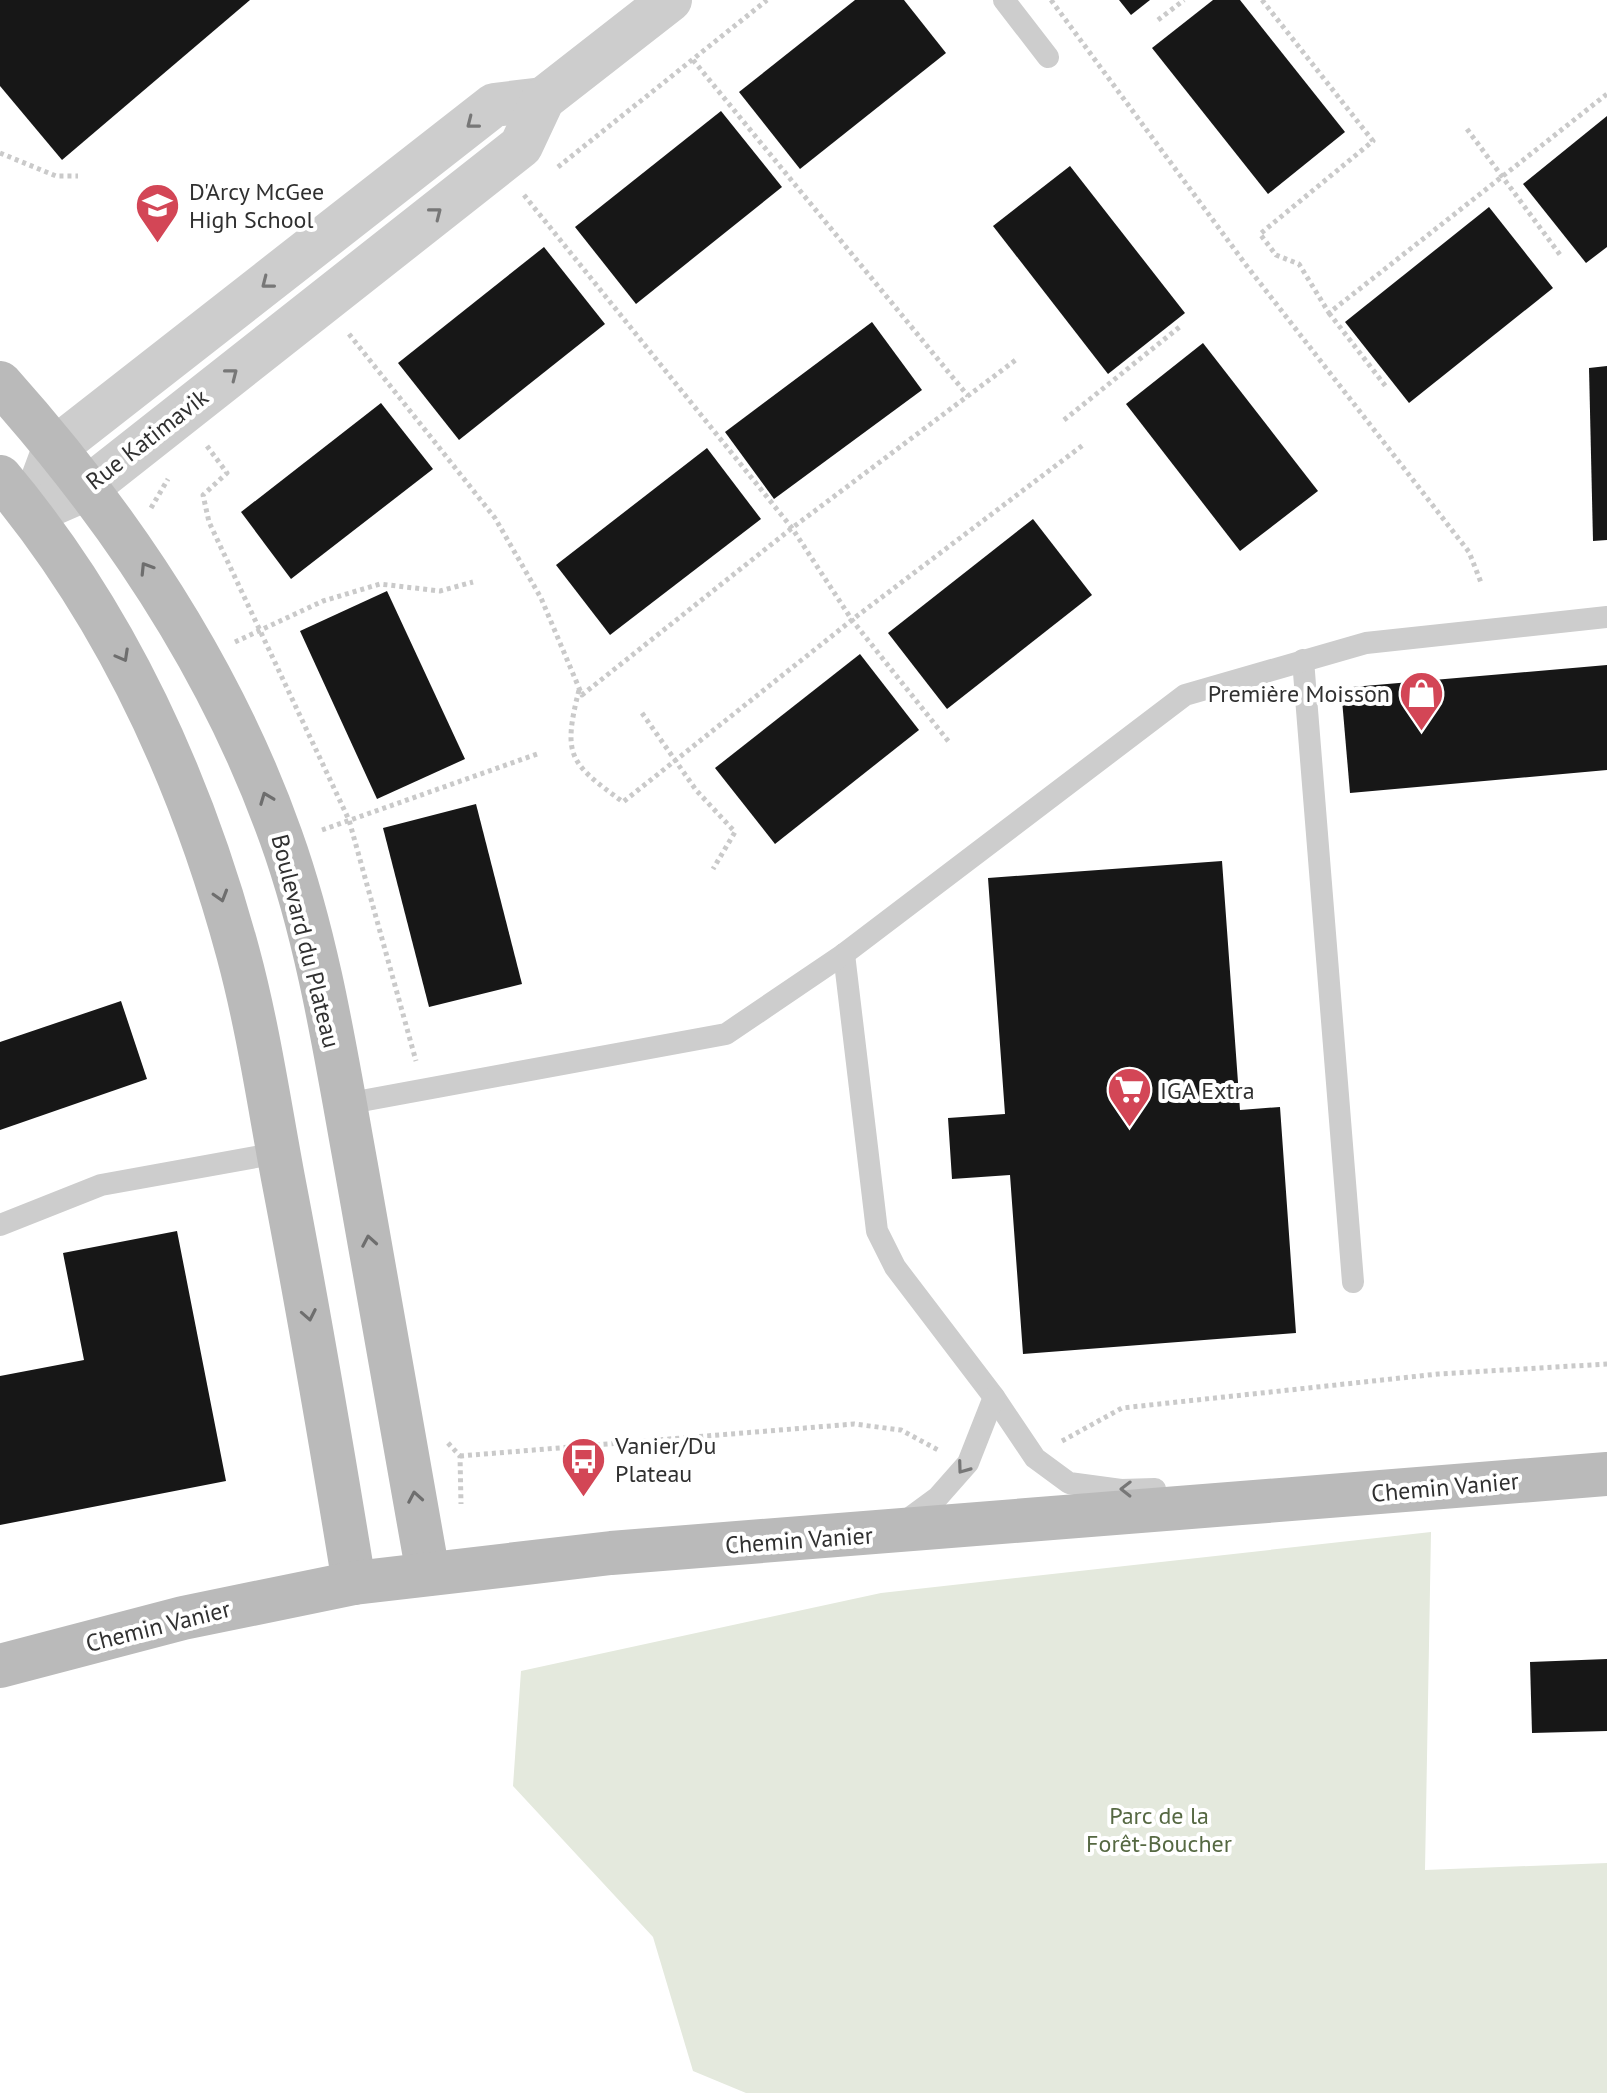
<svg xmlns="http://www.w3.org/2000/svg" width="1607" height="2093" viewBox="0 0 1607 2093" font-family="'PT Sans',sans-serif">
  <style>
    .green { fill: #e4e9dd }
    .building { fill: #171717 }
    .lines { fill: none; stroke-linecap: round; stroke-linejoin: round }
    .path { stroke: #cacaca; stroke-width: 5; stroke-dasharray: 4 4; stroke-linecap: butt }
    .lane { stroke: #cdcdcd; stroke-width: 22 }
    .street { stroke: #cdcdcd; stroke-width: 44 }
    .secondary { stroke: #bababa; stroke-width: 44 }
    .oneway { stroke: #777 }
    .oneway2 { stroke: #6e6e6e }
    .labels { text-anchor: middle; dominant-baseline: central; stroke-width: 8; stroke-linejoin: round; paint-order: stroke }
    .poi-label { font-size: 24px; fill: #303030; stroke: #fff; text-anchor: start }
    .street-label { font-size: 24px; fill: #303030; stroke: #fff }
    .park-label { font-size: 24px; fill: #556842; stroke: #fff }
  </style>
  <rect width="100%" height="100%" fill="#fff"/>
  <polygon class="green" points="1431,1532 1425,1870 1607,1863 1607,2093 746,2093 693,2071 653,1937 513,1786 521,1671 881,1593"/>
  <g class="building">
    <polygon points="0,0 250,0 62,160 0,86"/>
    <polygon points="855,0 904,0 946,53 800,169 739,92"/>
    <polygon points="1119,0 1150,0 1131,15"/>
    <polygon points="1213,0 1240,0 1345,132 1268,194 1152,48"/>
    <polygon points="721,111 782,187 636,304 575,227"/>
    <polygon points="1607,116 1607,247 1586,263 1523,184"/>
    <polygon points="1070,166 1185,313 1108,374 993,226"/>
    <polygon points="1489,207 1553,288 1409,403 1345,322"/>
    <polygon points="544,247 605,324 459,440 398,363"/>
    <polygon points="872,322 922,390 774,499 725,432"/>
    <polygon points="1203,343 1318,491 1240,551 1126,404"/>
    <polygon points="1607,366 1607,540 1593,541 1589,368"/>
    <polygon points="381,403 433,469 291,579 241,512"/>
    <polygon points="707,448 761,519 610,635 556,565"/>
    <polygon points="1033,519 1092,595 947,709 888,633"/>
    <polygon points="387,591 465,759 377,799 300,631"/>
    <polygon points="860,654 919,730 775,844 715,768"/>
    <polygon points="1607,665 1607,770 1350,793 1341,688"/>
    <polygon points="476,804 522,984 429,1007 383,828"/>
    <polygon points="1222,861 1240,1110 1280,1107 1296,1333 1023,1354 1010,1175 952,1179 948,1118 1005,1114 988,878"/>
    <polygon points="121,1001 147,1079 0,1130 0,1042"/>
    <polygon points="177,1231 226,1481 0,1525 0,1376 84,1360 63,1253"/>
    <polygon points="1607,1659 1607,1731 1532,1733 1530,1662"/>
  </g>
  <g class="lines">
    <g class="path">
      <polyline points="1051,0 1246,265 1469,552 1482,585"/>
      <polyline points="1262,0 1373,141 1260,234 1276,255 1299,264 1329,313 1607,94"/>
      <polyline points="1158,20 1184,0"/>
      <polyline points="693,60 968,396"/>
      <polyline points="1467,129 1561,256"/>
      <polyline points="0,153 56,176 78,176"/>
      <polyline points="558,167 767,0"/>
      <polyline points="524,195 792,528 852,620 949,742"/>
      <polyline points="1329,313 1387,388"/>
      <polyline points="349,334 495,518 541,598 582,695 792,528 1017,359"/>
      <polyline points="1064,420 1182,325"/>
      <polyline points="207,446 227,473 203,495 209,522 349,820 416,1061"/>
      <polyline points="151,508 168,479"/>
      <polyline points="235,642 323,601 380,584 440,591 473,582"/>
      <path d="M579 690C562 757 570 763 623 802L857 616 1083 445"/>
      <polyline points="642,713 696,790 735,832 713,869"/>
      <polyline points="322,830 540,753"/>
      <polyline points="1062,1441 1122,1408 1438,1374 1607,1364"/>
      <polyline points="448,1443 460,1456 461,1504"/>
      <polyline points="460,1456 854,1424 901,1430 940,1451"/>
    </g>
    <g class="lane">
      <polyline points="1004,0 1048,57"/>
      <polyline points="1303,660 1353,1282"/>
      <polyline points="844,954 877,1231 895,1267 994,1397 1035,1458 1069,1483 1121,1490 1155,1489"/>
      <polyline points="345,1104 726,1034 844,954 1185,695 1366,643 1607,617"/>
      <polyline points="0,1225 101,1185 278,1153"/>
      <polyline points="904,1522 938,1497 968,1463 994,1397"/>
    </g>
    <g class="street">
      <polyline points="41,484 54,449 494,105 543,99"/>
      <polyline points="31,513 86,489 521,146 543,99 670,0"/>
    </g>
    <g class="secondary">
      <path d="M0 383C119 516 221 668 281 837 319 943 336 1056 356 1166 380 1302 404 1438 428 1574"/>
      <path d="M0 477C117 616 191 779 238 953 258 1027 269 1103 283 1178 309 1313 332 1448 354 1583"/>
      <polyline points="0,1666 183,1618 354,1583 611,1553 1607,1474"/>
    </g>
  </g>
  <defs><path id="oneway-chevron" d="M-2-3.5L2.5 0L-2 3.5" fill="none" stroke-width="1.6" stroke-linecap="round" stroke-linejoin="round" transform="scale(2)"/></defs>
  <g class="oneway">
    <use href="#oneway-chevron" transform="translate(472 123) rotate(142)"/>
    <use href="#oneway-chevron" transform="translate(436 213) rotate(-38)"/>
    <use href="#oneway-chevron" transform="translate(267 283) rotate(142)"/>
    <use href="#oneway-chevron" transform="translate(232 374) rotate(-38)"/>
    <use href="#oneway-chevron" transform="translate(963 1468) rotate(126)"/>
    <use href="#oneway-chevron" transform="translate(1126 1489) rotate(-179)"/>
  </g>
  <g class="oneway2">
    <use href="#oneway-chevron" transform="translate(146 568) rotate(-122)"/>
    <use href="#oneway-chevron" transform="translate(123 656) rotate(61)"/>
    <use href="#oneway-chevron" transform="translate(266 798) rotate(-111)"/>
    <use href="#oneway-chevron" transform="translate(221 896) rotate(73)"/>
    <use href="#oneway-chevron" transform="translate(369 1241) rotate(-100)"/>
    <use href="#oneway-chevron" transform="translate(309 1315) rotate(79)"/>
    <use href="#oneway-chevron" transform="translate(415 1497) rotate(-100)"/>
  </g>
  <defs>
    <symbol id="school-pin" viewBox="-11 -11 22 30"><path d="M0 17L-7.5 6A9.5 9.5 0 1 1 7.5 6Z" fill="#d34656" stroke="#fff"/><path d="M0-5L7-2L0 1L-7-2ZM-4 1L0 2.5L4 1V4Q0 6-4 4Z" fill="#fff"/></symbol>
    <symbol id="shop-pin" viewBox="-11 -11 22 30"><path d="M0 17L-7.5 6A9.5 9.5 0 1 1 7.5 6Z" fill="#d34656" stroke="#fff"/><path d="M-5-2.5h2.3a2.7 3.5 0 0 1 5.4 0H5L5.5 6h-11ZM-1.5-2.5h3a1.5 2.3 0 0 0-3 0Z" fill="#fff"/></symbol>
    <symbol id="supermarket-pin" viewBox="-11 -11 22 30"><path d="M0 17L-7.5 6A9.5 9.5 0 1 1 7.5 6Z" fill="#d34656" stroke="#fff"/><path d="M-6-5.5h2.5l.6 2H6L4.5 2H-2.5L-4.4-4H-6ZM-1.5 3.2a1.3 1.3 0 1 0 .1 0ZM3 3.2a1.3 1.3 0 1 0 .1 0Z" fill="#fff"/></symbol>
    <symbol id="bus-pin" viewBox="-11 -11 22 30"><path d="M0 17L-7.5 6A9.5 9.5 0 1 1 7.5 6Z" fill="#d34656" stroke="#fff"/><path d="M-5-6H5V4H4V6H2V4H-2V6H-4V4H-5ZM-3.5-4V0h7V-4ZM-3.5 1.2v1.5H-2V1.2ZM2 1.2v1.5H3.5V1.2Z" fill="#fff"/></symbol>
  </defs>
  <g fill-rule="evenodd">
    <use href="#school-pin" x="132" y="180" width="51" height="69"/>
    <use href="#shop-pin" x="1396" y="668" width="51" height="69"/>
    <use href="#supermarket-pin" x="1104" y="1064" width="51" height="69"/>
    <use href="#bus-pin" x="558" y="1434" width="51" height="69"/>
  </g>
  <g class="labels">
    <g class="poi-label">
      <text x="189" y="191">D'Arcy McGee<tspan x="189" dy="28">High School</tspan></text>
      <text x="1390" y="693" text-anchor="end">Première Moisson</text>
      <text x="1160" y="1090">IGA Extra</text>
      <text x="615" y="1445">Vanier/Du<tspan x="615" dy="28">Plateau</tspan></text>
    </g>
    <g class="street-label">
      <text transform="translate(147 439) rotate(-38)">Rue Katimavik</text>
      <text transform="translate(306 941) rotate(76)">Boulevard du Plateau</text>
      <text transform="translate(1445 1487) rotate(-5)">Chemin Vanier</text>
      <text transform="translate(799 1540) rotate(-4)">Chemin Vanier</text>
      <text transform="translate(158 1626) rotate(-14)">Chemin Vanier</text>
    </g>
    <g class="park-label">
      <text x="1159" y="1815">Parc de la<tspan x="1159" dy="28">Forêt-Boucher</tspan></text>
    </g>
  </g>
</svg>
